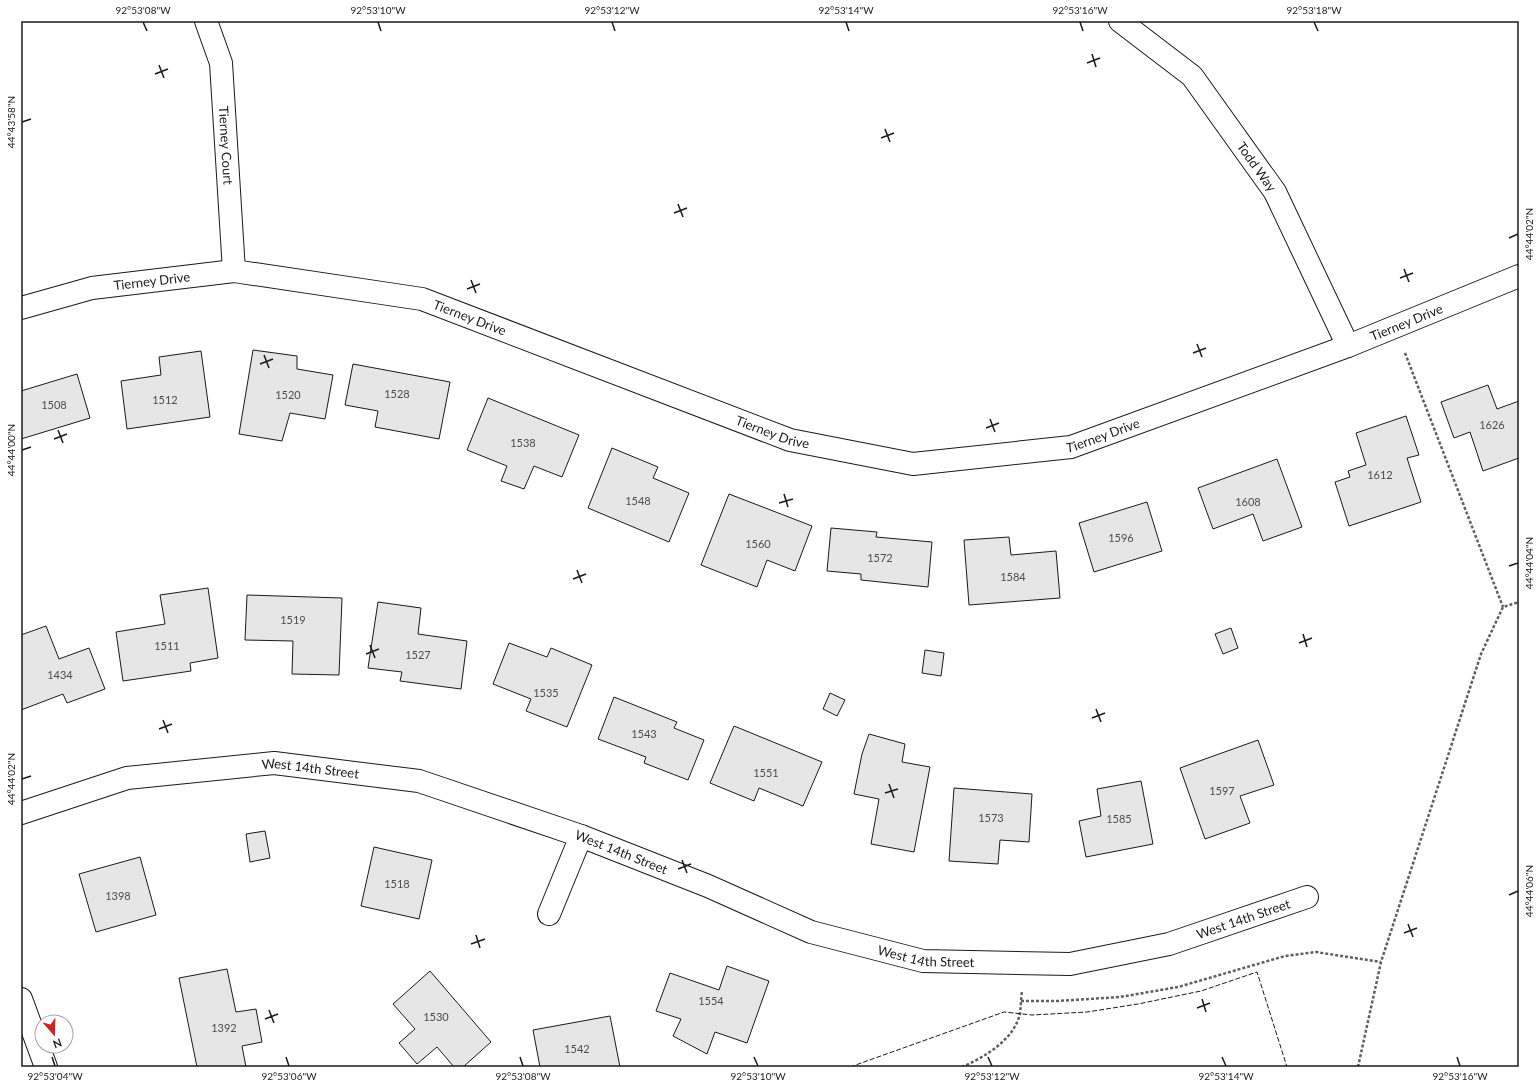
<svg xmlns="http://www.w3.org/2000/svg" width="1540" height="1088" viewBox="0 0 1540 1088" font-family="Lato,sans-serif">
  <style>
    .building { fill: #e6e6e6; stroke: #1a1a1a }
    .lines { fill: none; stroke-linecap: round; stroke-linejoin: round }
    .minor-casing { stroke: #1a1a1a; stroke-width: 24 }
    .path { stroke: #5f5f5f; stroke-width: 2.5; stroke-dasharray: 3 2; stroke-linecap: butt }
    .minor { stroke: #fff; stroke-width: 22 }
    .fence { stroke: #1a1a1a; stroke-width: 1; stroke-dasharray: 5 2; stroke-linecap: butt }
    .ticks { fill: none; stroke: #1a1a1a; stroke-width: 1.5 }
    .labels { text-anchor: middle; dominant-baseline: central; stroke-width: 3; stroke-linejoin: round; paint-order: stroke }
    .number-label { font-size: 11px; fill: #4d4d4d }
    .street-label { font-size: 13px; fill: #1a1a1a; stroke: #fff }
    .neatline { fill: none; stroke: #1a1a1a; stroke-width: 1.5 }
    .ticks-label { font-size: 10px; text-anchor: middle; fill: #1a1a1a }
  </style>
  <rect width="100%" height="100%" fill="#fff"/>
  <g class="building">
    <polygon points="253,350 297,356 297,369 333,375 325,419 290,413 282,441 239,434"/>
    <polygon points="201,351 210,417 127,429 121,381 161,375 159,357"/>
    <polygon points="353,364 450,382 439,439 375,427 378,411 345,405"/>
    <polygon points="77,374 90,418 21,439 21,391"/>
    <polygon points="1488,385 1497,409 1519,401 1519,458 1483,471 1470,432 1454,438 1441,402"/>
    <polygon points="488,398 579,435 562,477 534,466 524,489 501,481 507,466 467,450"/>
    <polygon points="1406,416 1419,455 1407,458 1421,502 1349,526 1335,482 1350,477 1348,471 1366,465 1356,433"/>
    <polygon points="612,448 658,467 653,478 689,493 669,542 588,508"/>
    <polygon points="1277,459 1302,527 1263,541 1253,514 1213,529 1198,488"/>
    <polygon points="729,494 812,526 795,571 767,560 757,587 701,565"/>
    <polygon points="1147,502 1162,551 1094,572 1079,523"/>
    <polygon points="831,528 877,532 876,537 932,542 928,587 861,580 861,574 827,571"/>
    <polygon points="1009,537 1011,555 1056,551 1060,598 969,605 964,540"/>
    <polygon points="208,588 218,658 190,663 191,671 123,681 116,632 165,624 160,595"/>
    <polygon points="247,595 342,598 339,675 292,674 293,641 245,640"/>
    <polygon points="378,602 421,608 418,634 467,641 461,689 400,681 402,672 368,668"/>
    <polygon points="46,626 59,659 89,648 105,689 67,703 63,694 21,710 21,635"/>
    <polygon points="1231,628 1238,648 1223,654 1215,634"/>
    <polygon points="509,643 547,657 551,648 592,665 567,727 526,711 531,699 493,684"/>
    <polygon points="925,650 944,653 941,676 922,673"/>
    <polygon points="830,693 845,700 837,716 823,709"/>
    <polygon points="614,697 677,722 674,728 704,740 688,780 644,763 646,757 598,739"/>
    <polygon points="734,726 822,762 803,806 759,788 754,801 710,783"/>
    <polygon points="869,734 905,744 902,762 930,767 914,852 871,844 879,799 854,794 862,754"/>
    <polygon points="1258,740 1274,785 1240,796 1250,823 1205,839 1180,768"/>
    <polygon points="1141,781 1153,844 1086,857 1079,821 1101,816 1097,789"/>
    <polygon points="954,788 1032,794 1029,842 1000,840 998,864 949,861"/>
    <polygon points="265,831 270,858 250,862 246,834"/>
    <polygon points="374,847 432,860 419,919 361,906"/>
    <polygon points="140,857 156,915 96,932 79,874"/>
    <polygon points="727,966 769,981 747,1043 715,1032 707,1054 673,1036 681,1019 656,1011 670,973 719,990"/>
    <polygon points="227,969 236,1012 256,1009 262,1042 242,1046 246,1067 197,1067 179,978"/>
    <polygon points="430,971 491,1042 463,1067 454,1067 437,1047 417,1064 399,1043 415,1029 393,1004"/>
    <polygon points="610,1016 620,1067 540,1067 533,1030"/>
  </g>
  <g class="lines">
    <defs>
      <g id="minor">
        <path id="s1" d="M206 21 221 63 234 271"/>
        <path id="s2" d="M1120 21 1192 76 1275 192 1348 346"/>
        <path id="s3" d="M21 308 92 288 234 271 422 299 790 440 913 464 1071 447 1348 346 1519 276"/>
        <path id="s4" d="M21 813 127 778 274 763 419 781 581 836 708 886 811 932 923 961 1070 964 1169 944 1307 897"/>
        <polyline points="549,914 581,836"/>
        <polyline points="21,999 46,1067"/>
      </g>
    </defs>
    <use href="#minor" class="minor-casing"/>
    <g class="path">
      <polyline points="1405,353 1503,607"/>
      <polyline points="1021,1001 1058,1001 1120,997 1178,987 1285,956 1316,952 1381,962"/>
      <path d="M962 1067C985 1057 1015 1039 1020 1013 1021 1006 1021 998 1022 991"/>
      <polyline points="1358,1067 1381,962 1481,654 1503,607 1519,602"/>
    </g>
    <use href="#minor" class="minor"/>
    <polyline class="fence" points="850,1067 1004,1012 1032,1015 1087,1012 1138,1004 1201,991 1257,972 1287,1067"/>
  </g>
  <path class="ticks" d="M143 22 147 31M378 22 381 31M612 22 615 31M846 22 849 31M1080 22 1083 31M1314 22 1318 31M1092 54 1096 67M1087 63 1100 58M159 65 164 78M155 74 168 69M22 122 31 119M885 129 890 142M881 138 894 133M678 204 683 217M674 213 687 208M1509 238 1518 234M1404 269 1409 282M1400 278 1413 273M471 280 476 293M467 289 480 284M1197 344 1202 357M1193 353 1206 348M264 355 269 368M260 364 273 359M990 419 995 432M986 428 999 423M58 430 63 443M54 439 67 434M22 450 31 447M784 494 788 507M779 503 793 499M1509 566 1518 563M577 570 582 583M573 579 586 574M1303 634 1307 647M1299 643 1312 638M370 645 375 658M366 654 379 649M1096 709 1101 722M1092 718 1105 713M163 720 168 733M159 729 172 724M22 779 31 776M889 784 894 798M885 793 898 789M682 860 687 873M678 869 691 864M1509 895 1518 891M1408 924 1413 937M1404 933 1417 928M476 935 480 948M471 944 485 939M1202 999 1206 1012M1197 1008 1210 1003M269 1010 274 1023M265 1019 278 1014M52 1057 55 1066M286 1057 289 1066M520 1057 523 1066M754 1057 758 1066M988 1057 992 1066M1222 1057 1226 1066M1457 1057 1460 1066"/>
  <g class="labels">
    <g class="number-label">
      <text x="397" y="393">1528</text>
      <text x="288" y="394">1520</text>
      <text x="165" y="399">1512</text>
      <text x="54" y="404">1508</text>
      <text x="1492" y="424">1626</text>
      <text x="523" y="442">1538</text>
      <text x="1380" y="474">1612</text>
      <text x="638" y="500">1548</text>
      <text x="1248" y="501">1608</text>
      <text x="1121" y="537">1596</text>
      <text x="758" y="543">1560</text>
      <text x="880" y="557">1572</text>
      <text x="1013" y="576">1584</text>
      <text x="293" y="619">1519</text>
      <text x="167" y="645">1511</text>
      <text x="418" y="654">1527</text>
      <text x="60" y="674">1434</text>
      <text x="546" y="692">1535</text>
      <text x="644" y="733">1543</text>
      <text x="766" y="772">1551</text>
      <text x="1222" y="790">1597</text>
      <text x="991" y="817">1573</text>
      <text x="1119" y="818">1585</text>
      <text x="397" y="883">1518</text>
      <text x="118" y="895">1398</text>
      <text x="711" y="1000">1554</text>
      <text x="436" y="1016">1530</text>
      <text x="224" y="1027">1392</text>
      <text x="577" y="1048">1542</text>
    </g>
    <g class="street-label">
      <text stroke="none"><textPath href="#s1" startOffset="127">Tierney Court</textPath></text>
      <text stroke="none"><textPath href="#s2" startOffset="202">Todd Way</textPath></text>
      <text stroke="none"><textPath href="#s3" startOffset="134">Tierney Drive</textPath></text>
      <text stroke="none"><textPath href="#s3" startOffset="458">Tierney Drive</textPath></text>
      <text stroke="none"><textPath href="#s3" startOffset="1443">Tierney Drive</textPath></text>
      <text stroke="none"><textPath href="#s3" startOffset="782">Tierney Drive</textPath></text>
      <text stroke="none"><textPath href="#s3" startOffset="1119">Tierney Drive</textPath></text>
      <text stroke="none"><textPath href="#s4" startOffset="296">West 14th Street</textPath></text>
      <text stroke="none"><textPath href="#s4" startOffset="620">West 14th Street</textPath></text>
      <text stroke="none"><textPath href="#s4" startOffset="1268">West 14th Street</textPath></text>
      <text stroke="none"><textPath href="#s4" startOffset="944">West 14th Street</textPath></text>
    </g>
  </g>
  <rect width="1540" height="1088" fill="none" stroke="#ffffff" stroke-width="44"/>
  <g transform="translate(54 1034) rotate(160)"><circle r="19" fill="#ffffff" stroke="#a3a3a3"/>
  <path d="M0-3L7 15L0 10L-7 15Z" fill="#c62828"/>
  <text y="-6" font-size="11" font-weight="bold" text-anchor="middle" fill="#1a1a1a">N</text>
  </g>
  <rect x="22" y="22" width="1496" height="1044" class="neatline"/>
  <g class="ticks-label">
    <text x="143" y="14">92°53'08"W</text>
    <text x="378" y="14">92°53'10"W</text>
    <text x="612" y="14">92°53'12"W</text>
    <text x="846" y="14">92°53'14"W</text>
    <text x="1080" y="14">92°53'16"W</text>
    <text x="1314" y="14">92°53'18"W</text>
    <text transform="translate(11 122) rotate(-90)" y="4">44°43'58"N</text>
    <text transform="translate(1529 234) rotate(-90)" y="4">44°44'02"N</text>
    <text transform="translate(11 450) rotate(-90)" y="4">44°44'00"N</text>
    <text transform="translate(1529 563) rotate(-90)" y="4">44°44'04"N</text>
    <text transform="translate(11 779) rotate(-90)" y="4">44°44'02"N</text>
    <text transform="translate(1529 891) rotate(-90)" y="4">44°44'06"N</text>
    <text x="55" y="1080">92°53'04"W</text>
    <text x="289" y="1080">92°53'06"W</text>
    <text x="523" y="1080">92°53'08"W</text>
    <text x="758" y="1080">92°53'10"W</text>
    <text x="992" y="1080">92°53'12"W</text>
    <text x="1226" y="1080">92°53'14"W</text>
    <text x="1460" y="1080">92°53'16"W</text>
  </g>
</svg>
